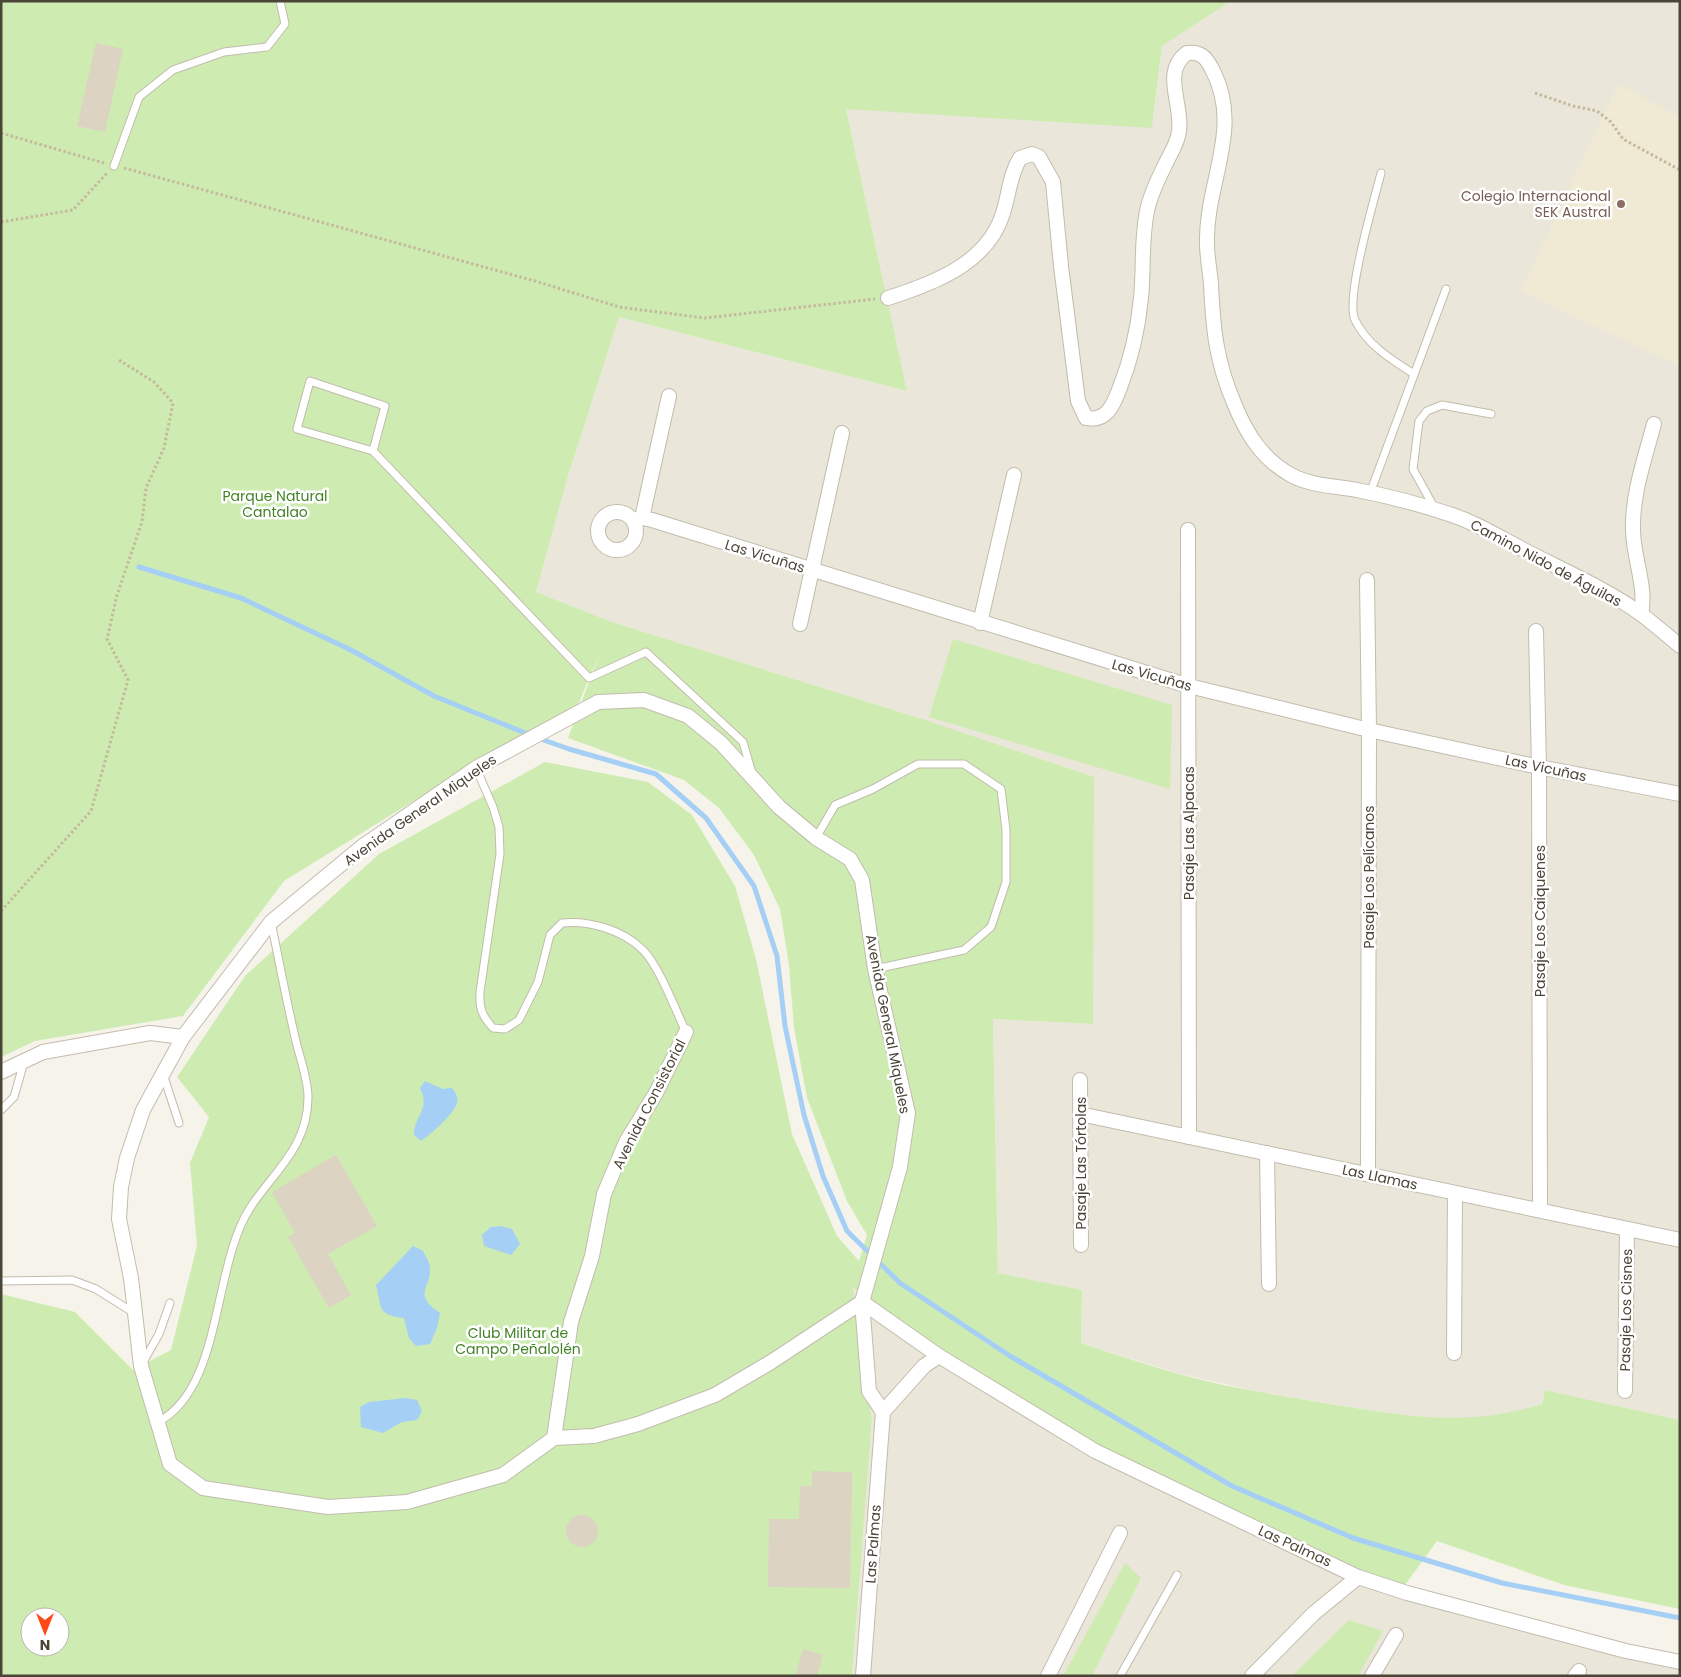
<svg xmlns="http://www.w3.org/2000/svg" width="1681" height="1677" viewBox="0 0 1681 1677" font-family="Poppins,sans-serif">
  <style>
    .residential { fill: #eae6d9 }
    .education { fill: #f0ead4 }
    .green { fill: #ceecb2; fill-rule: evenodd }
    .water { fill: #a5cff5 }
    .lines { fill: none; stroke-linecap: round; stroke-linejoin: round }
    .stream { stroke: #a5cff5; stroke-width: 5 }
    .building { fill: #dcd3c2 }
    .lane-casing { stroke: #c2bcad; stroke-width: 9 }
    .street-casing { stroke: #c2bcad; stroke-width: 16 }
    .path { stroke: #c5b99d; stroke-width: 3; stroke-dasharray: 2.5 2.5; stroke-linecap: butt }
    .lane { stroke: #fff; stroke-width: 7 }
    .street { stroke: #fff; stroke-width: 14 }
    .education-dot { fill: #8d6e63; stroke: #fff; stroke-width: 2 }
    .labels { text-anchor: middle; dominant-baseline: central; stroke-width: 5; stroke-linejoin: round; paint-order: stroke }
    .education-label { font-size: 14px; fill: #785e54; stroke: #fff; text-anchor: end }
    .park-label { font-size: 14px; fill: #448227; stroke: #fff }
    .street-label { font-size: 14px; fill: #4b4538; stroke: #fff }
  </style>
  <rect width="100%" height="100%" fill="#f6f3eb"/>
  <g class="residential">
    <polygon points="1231,1 1680,1 1680,154 1522,291 1680,366 1680,1420 1545,1390 1542,1404 1512,1413 1464,1419 1410,1417 1264,1393 1177,1373 1081,1343 1082,1290 998,1273 993,1019 1093,1024 919,718 612,622 536,592 568,476 619,317 907,391 846,108 1153,123 1162,46"/>
    <polygon points="852,1288 950,1361 1402,1589 1680,1658 1680,1676 852,1676 872,1419"/>
  </g>
  <polygon class="education" points="1618,84 1680,117 1680,366 1521,291"/>
  <g class="green">
    <path d="M1 1H1231L1162 46 1152 128 846 109 907 391 619 317 568 476 536 592 612 622 919 718 1094 777 1093 1024 993 1019 998 1273 1082 1290 1081 1343C1113 1353 1144 1364 1175 1373 1228 1388 1282 1396 1336 1405 1411 1417 1467 1427 1542 1404L1545 1390 1680 1420V1609L1564 1585 1437 1541 1402 1589 1340 1566 1101 1450 950 1361 853 1288 872 1419 852 1676H1V1294L75 1312 133 1370 171 1350 197 1246 190 1163 209 1117 177 1077 245 976 379 854 545 762 648 782 692 815 735 886 756 959 792 1134 837 1236 859 1261 867 1235 847 1201 807 1098 794 1028 789 965 780 909 754 855 719 808 684 780 568 738 601 650 578 705 498 749 284 881 183 1016 35 1041 1 1057ZM30 1617H60V1647H30Z"/>
    <polygon points="953,639 1172,705 1170,789 929,717"/>
    <polygon points="1125,1563 1141,1578 1092,1676 1063,1676"/>
    <polygon points="1349,1620 1383,1631 1358,1676 1292,1676"/>
  </g>
  <g class="water">
    <path d="M425 1081 443 1089 452 1088C455 1092 459 1097 457 1103 454 1114 430 1135 421 1141L414 1135C414 1115 431 1110 420 1088Z"/>
    <polygon points="500,1226 512,1229 520,1244 511,1255 484,1246 482,1235 491,1227"/>
    <path d="M413 1246 422 1250C425 1255 430 1262 430 1268 432 1288 411 1293 440 1313L437 1328 430 1344 416 1346 409 1338 404 1318C377 1315 382 1308 376 1285Z"/>
    <polygon points="405,1398 417,1400 422,1411 417,1420 402,1422 383,1433 361,1427 360,1407 369,1402"/>
  </g>
  <g class="lines">
    <g class="stream">
      <polyline points="139,567 241,598 351,650 434,696 530,735"/>
      <polyline points="538,738 569,749 656,774 706,818 754,886 777,956 785,1026 804,1115 823,1176 847,1231 900,1283 1010,1356 1232,1486 1353,1538 1502,1583 1680,1618"/>
    </g>
  </g>
  <g class="building">
    <polygon points="96,43 123,49 105,132 77,126"/>
    <polygon points="336,1155 377,1226 328,1254 351,1295 329,1308 288,1237 295,1233 272,1192"/>
    <polygon points="812,1471 852,1472 850,1588 768,1587 769,1519 799,1519 800,1486 812,1486"/>
    <circle cx="582" cy="1531" r="16"/>
    <polygon points="803,1649 823,1655 817,1676 795,1676"/>
  </g>
  <g class="lines">
    <defs>
      <g id="lane">
        <polyline points="114,166 139,97 173,70 224,52 267,47 285,24 280,1"/>
        <path d="M1381 173C1374 201 1345 298 1355 320 1367 345 1392 360 1414 374"/>
        <polyline points="373,451 385,406 310,381 297,429 373,451 589,678 646,652 743,742 752,773"/>
        <polyline points="1370,493 1446,289"/>
        <polyline points="1435,509 1413,469 1419,421 1427,411 1442,405 1491,414"/>
        <path d="M476 768 493 807 499 827 500 854 480 992C479 1008 482 1016 493 1028L505 1029 519 1020 538 982 550 935 562 923C589 920 623 930 643 950 659 966 676 1011 686 1032"/>
        <polyline points="816,838 835,805 873,789 918,764 964,764 1001,789 1006,830 1006,882 991,927 964,950 875,969"/>
        <polyline points="163,1074 179,1123"/>
        <polyline points="1,1110 14,1097 24,1062"/>
        <polyline points="1,1281 72,1280 96,1289 134,1313"/>
        <polyline points="142,1364 159,1334 170,1303"/>
        <path d="M158 1422C223 1388 212 1267 250 1208 275 1170 308 1147 308 1097 308 1078 299 1056 295 1037 286 999 279 960 271 922"/>
        <polyline points="1120,1676 1177,1575"/>
      </g>
      <g id="street">
        <path d="M888 298C932 284 986 264 1002 216 1009 197 1009 176 1020 158L1032 154 1039 157 1053 182 1061 266 1078 401 1086 418C1106 422 1113 406 1119 390 1131 360 1138 330 1141 298 1144 269 1141 240 1147 211 1150 196 1158 179 1165 165 1170 154 1178 143 1179 131 1183 104 1161 72 1187 53 1202 51 1207 59 1213 71 1243 129 1205 184 1207 244 1207 257 1210 271 1211 284 1213 328 1216 361 1234 403 1246 433 1262 459 1291 475 1311 486 1336 486 1357 490 1388 496 1419 504 1449 514 1475 522 1499 537 1522 549 1562 570 1605 588 1641 614 1654 624 1667 635 1680 646"/>
        <circle cx="617" cy="531" r="19"/>
        <polyline points="642,518 669,396"/>
        <polyline points="634,520 642,518 652,520 1189,686 1369,730 1539,767 1680,794"/>
        <polyline points="1188,530 1189,1137"/>
        <polyline points="1367,580 1369,730 1368,1174"/>
        <path d="M1641 614C1647 587 1633 557 1633 530 1632 494 1645 458 1654 424"/>
        <polyline points="980,623 1014,475"/>
        <polyline points="800,624 842,433"/>
        <polyline points="1536,631 1539,767 1540,1210"/>
        <polyline points="1,1072 43,1052 150,1033 183,1037"/>
        <polyline points="1080,1080 1081,1245"/>
        <polyline points="1080,1114 1680,1240"/>
        <polyline points="1267,1153 1269,1284"/>
        <polyline points="862,1302 771,1362 715,1395 638,1424 594,1436 554,1438 503,1475 407,1502 328,1507 268,1498 203,1488 170,1464 141,1366 131,1278 119,1219 121,1187 127,1158 143,1110 183,1037 271,922 363,846 476,768 598,702 644,700 688,716 721,743 779,807 816,838 850,859 862,880 875,969 908,1113 900,1167 862,1302 869,1391 883,1412"/>
        <polyline points="862,1302 939,1356 1095,1451 1358,1577 1407,1593 1626,1651 1680,1662"/>
        <polyline points="1454,1353 1455,1193"/>
        <polyline points="1625,1391 1627,1229"/>
        <polyline points="554,1438 571,1322 592,1256 604,1194 626,1142 656,1093 686,1032"/>
        <polyline points="863,1676 883,1412 924,1366 939,1356"/>
        <polyline points="1048,1676 1120,1533"/>
        <polyline points="1252,1676 1313,1614 1358,1577"/>
        <polyline points="1372,1676 1396,1635"/>
        <polyline points="1575,1676 1579,1671"/>
      </g>
    </defs>
    <use href="#lane" class="lane-casing"/>
    <use href="#street" class="street-casing"/>
    <g class="path">
      <polyline points="1535,93 1573,106 1597,111 1611,122 1623,139 1680,170"/>
      <polyline points="1,133 104,163"/>
      <polyline points="124,168 535,281 619,307 705,318 875,299"/>
      <polyline points="1,222 73,210 107,173"/>
      <polyline points="1,911 91,811 128,680 107,639 117,595 142,522 146,488 164,448 173,403 154,382 119,360"/>
    </g>
    <use href="#lane" class="lane"/>
    <use href="#street" class="street"/>
  </g>
  <circle class="education-dot" cx="1621" cy="204" r="5"/>
  <g class="labels">
    <g class="education-label">
      <text x="1611" y="196">Colegio Internacional<tspan x="1611" dy="16">SEK Austral</tspan></text>
    </g>
    <g class="park-label">
      <text x="275" y="496">Parque Natural<tspan x="275" dy="16">Cantalao</tspan></text>
      <text x="518" y="1333">Club Militar de<tspan x="518" dy="16">Campo Peñalolén</tspan></text>
    </g>
    <g class="street-label">
      <text transform="translate(765 556) rotate(17)">Las Vicuñas</text>
      <text transform="translate(1546 563) rotate(28)">Camino Nido de Águilas</text>
      <text transform="translate(1152 675) rotate(16)">Las Vicuñas</text>
      <text transform="translate(1546 768) rotate(12)">Las Vicuñas</text>
      <text transform="translate(420 810) rotate(-35)">Avenida General Miqueles</text>
      <text transform="translate(1189 833) rotate(-90)">Pasaje Las Alpacas</text>
      <text transform="translate(1369 877) rotate(-90)">Pasaje Los Pelícanos</text>
      <text transform="translate(1540 921) rotate(-90)">Pasaje Los Caiquenes</text>
      <text transform="translate(888 1024) rotate(79)">Avenida General Miqueles</text>
      <text transform="translate(649 1104) rotate(-63)">Avenida Consistorial</text>
      <text transform="translate(1081 1163) rotate(-90)">Pasaje Las Tórtolas</text>
      <text transform="translate(1380 1177) rotate(12)">Las Llamas</text>
      <text transform="translate(1626 1310) rotate(-89)">Pasaje Los Cisnes</text>
      <text transform="translate(873 1544) rotate(-86)">Las Palmas</text>
      <text transform="translate(1295 1546) rotate(25)">Las Palmas</text>
    </g>
  </g>
  <rect width="1681" height="1677" fill="none" stroke="#4b4538" stroke-width="5"/>
  <g transform="translate(45 1632) rotate(180)"><circle r="24" fill="#ffffff" stroke="#b7b5af"/>
  <path d="M0-4L9 19L0 12L-9 19Z" fill="#ff4919"/>
  <text y="-8" font-size="14" font-weight="bold" text-anchor="middle" fill="#4b4538">N</text>
  </g>
</svg>
